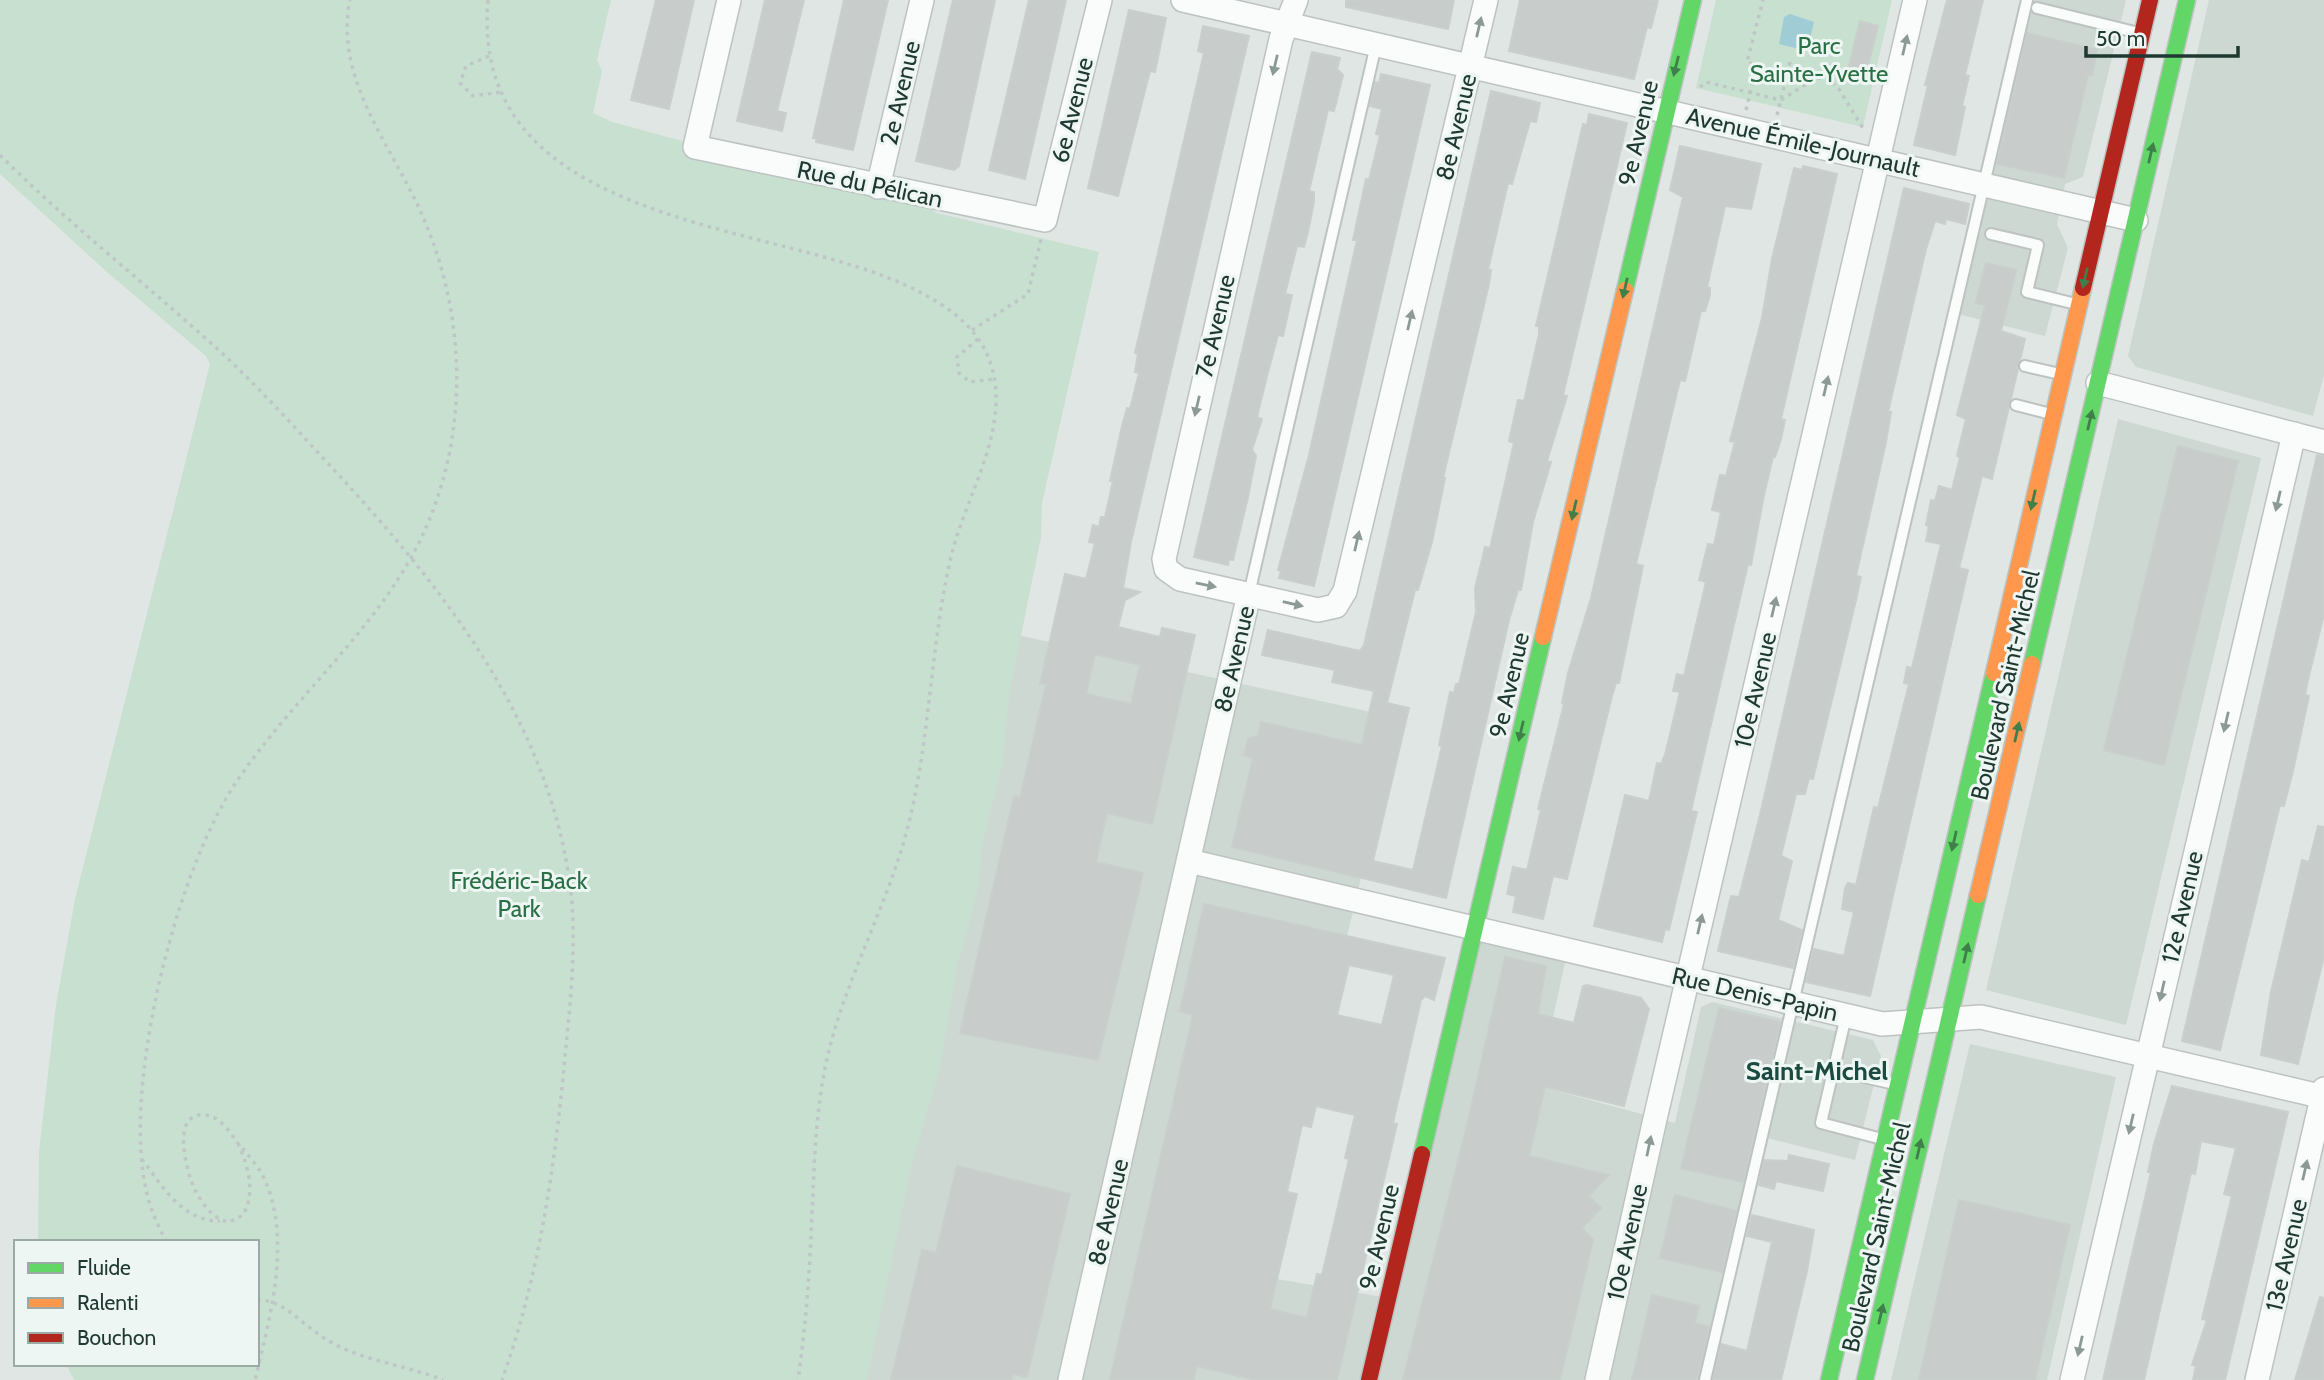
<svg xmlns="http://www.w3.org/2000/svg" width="2324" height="1380" viewBox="0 0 2324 1380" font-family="Cabin,sans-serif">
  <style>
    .built { fill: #cdd8d3 }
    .green { fill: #c8e0d0 }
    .water { fill: #a0ccd5 }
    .building { fill: #c8cdcb; stroke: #c9cfcc; stroke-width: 2; fill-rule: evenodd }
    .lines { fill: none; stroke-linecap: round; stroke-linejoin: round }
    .lane-casing { stroke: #bdc3c0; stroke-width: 14 }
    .street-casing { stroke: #bdc3c0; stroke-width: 26 }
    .fast-casing { stroke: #bcc4c1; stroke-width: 19 }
    .slow-casing { stroke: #bcc4c1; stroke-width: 19 }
    .jam-casing { stroke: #bcc4c1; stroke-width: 19 }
    .path { stroke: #bec7c5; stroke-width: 3.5; stroke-dasharray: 3.5 5; stroke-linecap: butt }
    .lane { stroke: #fafbfb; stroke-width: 10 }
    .street { stroke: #fafbfb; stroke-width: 23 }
    .fast { stroke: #63d668; stroke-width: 16 }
    .slow { stroke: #ff974d; stroke-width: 16 }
    .jam { stroke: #b3261e; stroke-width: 16 }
    .oneway { fill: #8c9a96 }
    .oneway2 { fill: #3e7f4a }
    .labels { text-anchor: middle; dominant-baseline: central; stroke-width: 6; stroke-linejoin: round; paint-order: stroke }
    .park-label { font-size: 24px; fill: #2a6f46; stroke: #edf6f2 }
    .street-label { font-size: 24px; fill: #1f3832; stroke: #edf6f2 }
    .neighbourhood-label { font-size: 26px; font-weight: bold; fill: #1b4a40; stroke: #edf6f2 }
  </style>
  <rect width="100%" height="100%" fill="#e0e6e3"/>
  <g class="built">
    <polygon points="2032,0 2126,0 2083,177 2065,184 2057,224 2068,248 2045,336 1958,314"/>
    <polygon points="2209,0 2324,0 2324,375 2313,416 2136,367 2128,356"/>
    <polygon points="2118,419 2261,458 2126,1025 1986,990"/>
    <polygon points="1012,634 1399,718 1266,1277 1388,1298 1474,928 1568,949 1538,1086 1675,1123 1701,1007 1712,1002 1873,1040 1881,1056 1855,1160 1759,1136 1699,1380 857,1380"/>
    <polygon points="1970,1044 2116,1077 2047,1380 1891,1380"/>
  </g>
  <g class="green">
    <polygon points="0,0 611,0 597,60 602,71 593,113 612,122 734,155 902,192 937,213 1099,252 1042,503 1041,537 1010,690 1002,766 983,841 977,894 958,963 939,1072 912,1163 867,1380 74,1380 66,1364 257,1364 257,1242 38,1242 39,1151 56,1005 75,899 210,364 206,356 108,273 0,174"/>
    <polygon points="1716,0 1892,0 1863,127 1696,88"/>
  </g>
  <polygon class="water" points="1790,14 1814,22 1807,51 1779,44 1784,17"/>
  <g class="building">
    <polygon points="656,0 694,0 669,109 631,100"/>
    <polygon points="765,0 804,0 777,111 786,113 782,131 737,121"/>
    <polygon points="844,0 888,0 853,150 816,142 817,139 813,138"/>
    <polygon points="953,0 995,0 959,166 954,170 916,161"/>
    <polygon points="1029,0 1066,0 1025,179 989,170"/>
    <polygon points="1346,0 1454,0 1448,29 1346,7"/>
    <polygon points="1520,0 1658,0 1651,28 1647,27 1634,79 1509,51"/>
    <polygon points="1947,0 1983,0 1965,75 1969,76 1962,106 1965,107 1955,155 1914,145 1928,85 1925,85"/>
    <polygon points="1129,10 1166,18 1155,72 1150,71 1118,196 1088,188"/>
    <polygon points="1860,21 1878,26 1867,70 1849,66"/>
    <path d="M1203 26 1249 36 1131 542 1123 588 1140 592 1125 600 1118 627 1160 637 1162 628 1195 635 1152 824 1107 813 1096 862 1143 873 1098 1060 960 1033 1014 796 1020 798 1046 684H1040L1065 574 1086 579 1095 543 1089 542 1093 525 1099 527 1101 517H1105L1113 481H1110L1122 426 1127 408 1130 409 1139 373 1135 372 1138 353H1135L1204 53 1198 51ZM1095 654 1140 665 1131 704 1086 694Z"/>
    <polygon points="2027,33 2097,50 2092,75 2088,75 2064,178 1997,164"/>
    <polygon points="1312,52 1340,58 1337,69 1343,75 1334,111 1328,110 1309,191 1314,192 1314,202 1308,232 1304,247 1297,246 1285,294 1292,295 1283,336 1278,335 1266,380 1257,417 1262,419 1252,450 1256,456 1248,497 1233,560 1229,559 1228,565 1194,557"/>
    <polygon points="1381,74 1430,85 1314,586 1279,578 1281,570 1278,570 1309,455 1357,240 1353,240 1366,179 1369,180 1380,135 1376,134 1382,109 1370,106 1375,82 1379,83"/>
    <polygon points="1491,91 1540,103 1536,122 1530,121 1512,184 1508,183 1488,270 1491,270 1489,284 1443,478 1445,478 1432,542 1418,590 1415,590 1387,703 1409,708 1373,861 1413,870 1442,746 1439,745 1450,692 1454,693 1456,684 1459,684 1476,612 1475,588 1485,547 1490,548 1503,492 1514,443 1509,441 1518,400 1524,401 1539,334 1539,326 1536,326 1583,124 1587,125 1589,114 1627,123 1563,395 1567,396 1547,461 1551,462 1533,522 1521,590 1518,590 1509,620 1446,898 1232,847 1253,758 1244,755 1248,739 1258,736 1261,722 1362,745 1374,691 1332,682 1335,670 1262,655 1268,630 1360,651 1364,645"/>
    <polygon points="1680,146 1761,164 1751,209 1725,206 1707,287 1710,288 1710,295 1705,311 1701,311 1685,381 1680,380 1636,564 1643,566 1619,683 1616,683 1612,696 1567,879 1553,876 1543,919 1513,912 1516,896 1507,894 1513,867 1527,870 1541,810 1538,809 1564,704 1562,703 1568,673 1591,598 1683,197 1670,190"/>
    <polygon points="1803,166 1837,174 1781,419 1785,420 1781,439 1775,457 1773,457 1764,495 1751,565 1748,564 1696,789 1691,811 1697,812 1669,930 1665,929 1662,942 1594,926 1625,795 1649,801 1657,763 1661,764 1665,755 1680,692 1673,691 1677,674 1684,676 1706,582 1699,580 1708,544 1714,545 1721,512 1712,510 1720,475 1726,476 1735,442 1730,441 1762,318 1772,259 1794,168 1802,170"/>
    <polygon points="1904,188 1969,204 1965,224 1946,219 1945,224 1935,221 1926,249 1888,412 1891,412 1886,442 1856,576 1861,577 1856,600 1813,779 1809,778 1805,794 1796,794 1787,831 1781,856 1792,861 1778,920 1802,930 1793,968 1718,951 1731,896 1739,897 1760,815"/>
    <polygon points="1986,263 2016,270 2001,331 2025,339 1992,479 1982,476 1959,568 1968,570 1870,996 1806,982 1814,949 1844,956 1854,912 1842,909 1845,888 1848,883 1856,885 1874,807 1878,808 1909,684 1904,683 1907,667 1912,668 1941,544 1926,541 1929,526 1926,525 1931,500 1935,501 1939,486 1952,490 1960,457 1957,456 1966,419 1957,415 1985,305 1976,303"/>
    <polygon points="2178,446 2238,461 2164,765 2104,750"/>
    <polygon points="2317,455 2324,456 2324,614 2308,680 2305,695 2309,696 2293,771 2284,806 2280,805 2220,1050 2182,1041"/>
    <polygon points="2318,826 2324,827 2324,956 2298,1064 2261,1055 2271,992 2302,860 2309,862"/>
    <path d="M1204 904 1445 958 1434 1000 1425 996 1421 1000 1393 1123 1397 1124 1337 1380H1256L1196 1366 1194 1380H1110L1193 1015 1180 1011ZM1349 965 1394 975 1382 1025 1337 1015ZM1316 1106 1355 1115 1345 1158 1349 1159 1322 1275 1317 1274 1307 1318 1270 1309 1297 1194 1287 1192 1302 1125 1311 1127Z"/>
    <polygon points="1505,957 1546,966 1538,1014 1574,1023 1583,986 1587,985 1641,998 1649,1009 1624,1106 1545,1087 1529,1156 1609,1175 1589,1196 1601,1208 1582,1228 1593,1240 1560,1380 1403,1380 1468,1121"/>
    <polygon points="1719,1008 1780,1022 1743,1182 1681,1168"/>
    <polygon points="2172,1086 2288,1112 2278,1155 2225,1380 2193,1380 2196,1366 2192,1365 2207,1320 2202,1319 2232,1196 2224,1194 2236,1148 2201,1141 2195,1174 2191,1173 2144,1380 2103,1380 2151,1172 2148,1172 2154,1144"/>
    <polygon points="1789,1155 1829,1164 1823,1191 1776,1181 1774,1189 1759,1185 1764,1160 1788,1161"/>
    <polygon points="957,1166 1070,1194 1027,1377 1013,1374 1011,1380 891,1380 922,1250 936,1253"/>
    <polygon points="1675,1195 1736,1211 1722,1272 1660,1258"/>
    <polygon points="1959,1200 2070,1225 2035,1380 1919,1380"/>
    <polygon points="1752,1215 1814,1230 1807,1271 1781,1380 1713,1380 1721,1344 1747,1351 1760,1294 1772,1242 1747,1236"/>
    <polygon points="1652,1295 1699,1306 1695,1323 1709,1327 1697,1380 1632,1380"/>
    <polygon points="2320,1297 2324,1298 2324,1380 2295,1380"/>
  </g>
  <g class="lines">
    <defs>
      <g id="lane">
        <polyline points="2037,8 2139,33"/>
        <polyline points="1991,234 2038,245 2027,292 2076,304"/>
        <polyline points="2025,366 2060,374"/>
        <polyline points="2016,405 2051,414"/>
        <polyline points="1249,594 1376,45"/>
        <polyline points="1846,1016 1821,1123 1882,1139"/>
        <polyline points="1833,1070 1895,1084"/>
        <polyline points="1705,1380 2027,0"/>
      </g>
      <g id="street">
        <polyline points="729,0 695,147 1045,220 1100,0"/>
        <polyline points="1183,0 2136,220"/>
        <polyline points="1296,0 1281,39 1164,559 1166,569 1180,579 1318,610 1336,606 1345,591 1486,0"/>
        <polyline points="878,187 922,0"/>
        <polyline points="2098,383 2324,442"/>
        <polyline points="1189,861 1882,1024 1981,1017 2324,1097"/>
        <polyline points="1070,1380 1249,594"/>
        <polyline points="1597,1380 1655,1119 1915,0"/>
        <polyline points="2072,1380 2294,434"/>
        <polyline points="2257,1380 2324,1089"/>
      </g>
      <g id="fast">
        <polyline points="1625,290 1693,0"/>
        <polyline points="2032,664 2187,0"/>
        <polyline points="1422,1154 1543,637"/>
        <polyline points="1829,1380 1994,673"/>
        <polyline points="1865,1380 1978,895"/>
      </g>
      <g id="slow">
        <polyline points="1543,637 1625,290"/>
        <polyline points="1994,673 2083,288"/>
        <polyline points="1978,895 2032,664"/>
      </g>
      <g id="jam">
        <polyline points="2083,288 2150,0"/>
        <polyline points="1369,1380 1422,1154"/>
      </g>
    </defs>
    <use href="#lane" class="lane-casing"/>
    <use href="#street" class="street-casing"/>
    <use href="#fast" class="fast-casing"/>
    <use href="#slow" class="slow-casing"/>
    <use href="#jam" class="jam-casing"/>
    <g class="path">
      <path d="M488 0C469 216 743 221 886 277 925 292 969 315 987 354 1016 420 968 490 952 553 930 643 931 736 908 826 886 913 838 990 823 1079 814 1130 814 1182 811 1234 809 1283 805 1331 798 1380"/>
      <polyline points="489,56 466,66 460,83 473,96 501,92"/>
      <polyline points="1700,87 1706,82 1781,100 1814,79 1826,77 1839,89 1864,130"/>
      <polyline points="1746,110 1757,65 1747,62 1763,0"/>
      <polyline points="1777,115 1790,62"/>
      <path d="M0 155C67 222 141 280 212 344 251 379 287 419 323 458 433 576 541 707 568 871 579 936 570 1002 564 1067 554 1173 538 1279 502 1380"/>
      <polyline points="972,330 1028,294 1041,239"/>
      <polyline points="978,339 957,357 959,373 970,382 994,379"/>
      <path d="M238 1143C248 1166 256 1192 243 1215L229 1222C213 1220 202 1203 195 1190 187 1174 169 1110 206 1115 220 1117 229 1131 237 1142 246 1153 256 1163 263 1176 293 1238 270 1317 255 1380"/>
      <path d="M142 1159C162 1186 183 1222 220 1221"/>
      <path d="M167 1242C154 1220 146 1197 143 1172 128 1067 178 868 237 781 299 689 392 618 432 513 470 415 463 303 419 208 389 143 334 76 350 0"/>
      <path d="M257 1299C285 1302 295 1318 317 1333 354 1361 401 1363 443 1380"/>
    </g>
    <use href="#lane" class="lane"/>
    <use href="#street" class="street"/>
    <use href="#fast" class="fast"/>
    <use href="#slow" class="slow"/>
    <use href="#jam" class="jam"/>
  </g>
  <defs><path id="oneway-solid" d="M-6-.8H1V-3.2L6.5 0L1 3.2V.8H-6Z" transform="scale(1.75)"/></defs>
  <g class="oneway">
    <use href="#oneway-solid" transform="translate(1479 27) rotate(-77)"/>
    <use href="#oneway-solid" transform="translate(1905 45) rotate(-77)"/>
    <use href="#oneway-solid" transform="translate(1275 65) rotate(103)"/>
    <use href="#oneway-solid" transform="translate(1410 320) rotate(-77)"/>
    <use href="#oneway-solid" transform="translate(1826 386) rotate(-77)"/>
    <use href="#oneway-solid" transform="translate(1197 406) rotate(103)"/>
    <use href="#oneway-solid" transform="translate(2278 501) rotate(103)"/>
    <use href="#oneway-solid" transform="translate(1357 541) rotate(-77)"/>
    <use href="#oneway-solid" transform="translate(1206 585) rotate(12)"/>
    <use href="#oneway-solid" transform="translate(1293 604) rotate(13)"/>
    <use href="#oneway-solid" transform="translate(1774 607) rotate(-77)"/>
    <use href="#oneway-solid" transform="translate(2226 722) rotate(103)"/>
    <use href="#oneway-solid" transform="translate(1700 924) rotate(-77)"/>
    <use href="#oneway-solid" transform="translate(2162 991) rotate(103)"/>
    <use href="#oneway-solid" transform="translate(2131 1124) rotate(103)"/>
    <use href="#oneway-solid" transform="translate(1649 1146) rotate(-78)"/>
    <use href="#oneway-solid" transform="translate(2305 1170) rotate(-77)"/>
    <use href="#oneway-solid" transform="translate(2080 1346) rotate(103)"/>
  </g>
  <g class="oneway2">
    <use href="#oneway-solid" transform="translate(1676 66) rotate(104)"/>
    <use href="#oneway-solid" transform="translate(2151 153) rotate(-77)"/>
    <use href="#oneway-solid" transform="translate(2085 278) rotate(103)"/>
    <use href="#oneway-solid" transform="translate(1625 288) rotate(103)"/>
    <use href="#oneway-solid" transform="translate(2090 420) rotate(-77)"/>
    <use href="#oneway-solid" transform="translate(2033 500) rotate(103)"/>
    <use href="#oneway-solid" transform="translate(1574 510) rotate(103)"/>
    <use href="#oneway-solid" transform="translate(1521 731) rotate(103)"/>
    <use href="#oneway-solid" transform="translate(2017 732) rotate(-77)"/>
    <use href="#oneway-solid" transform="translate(1954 841) rotate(103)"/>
    <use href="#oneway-solid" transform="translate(1966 953) rotate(-77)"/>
    <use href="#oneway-solid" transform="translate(1919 1149) rotate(-77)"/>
    <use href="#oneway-solid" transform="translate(1881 1314) rotate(-77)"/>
  </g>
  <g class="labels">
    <g class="park-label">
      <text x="1819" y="45">Parc<tspan x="1819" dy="28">Sainte-Yvette</tspan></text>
      <text x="519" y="880">Frédéric-Back<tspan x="519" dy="28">Park</tspan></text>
    </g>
    <g class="street-label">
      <text transform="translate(900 93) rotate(-77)">2e Avenue</text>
      <text transform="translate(1072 110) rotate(-76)">6e Avenue</text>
      <text transform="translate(1456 127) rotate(-77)">8e Avenue</text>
      <text transform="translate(1638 133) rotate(-77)">9e Avenue</text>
      <text transform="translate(1803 142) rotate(13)">Avenue Émile-Journault</text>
      <text transform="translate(870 184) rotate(12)">Rue du Pélican</text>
      <text transform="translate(1215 326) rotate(-77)">7e Avenue</text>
      <text transform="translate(1234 659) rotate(-77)">8e Avenue</text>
      <text transform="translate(1509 685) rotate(-77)">9e Avenue</text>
      <text transform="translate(2005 685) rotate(-77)">Boulevard Saint-Michel</text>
      <text transform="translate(1755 690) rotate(-77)">10e Avenue</text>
      <text transform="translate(2182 907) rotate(-77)">12e Avenue</text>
      <text transform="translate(1755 994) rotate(13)">Rue Denis-Papin</text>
      <text transform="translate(1108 1212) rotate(-77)">8e Avenue</text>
      <text transform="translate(1379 1237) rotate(-77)">9e Avenue</text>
      <text transform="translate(1876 1237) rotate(-77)">Boulevard Saint-Michel</text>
      <text transform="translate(1627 1242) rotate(-78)">10e Avenue</text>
      <text transform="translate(2286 1255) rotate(-77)">13e Avenue</text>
    </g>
    <g class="neighbourhood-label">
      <text x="1817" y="1071">Saint-Michel</text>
    </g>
  </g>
  <rect x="14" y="1240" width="245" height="126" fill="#edf6f2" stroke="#9baaa5" stroke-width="2"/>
  <rect x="28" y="1263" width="35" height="10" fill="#63d668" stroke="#9baaa5" stroke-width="2"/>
  <text x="77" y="1275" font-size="21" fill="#1f3832">Fluide</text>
  <rect x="28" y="1298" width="35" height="10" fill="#ff974d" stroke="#9baaa5" stroke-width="2"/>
  <text x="77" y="1310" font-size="21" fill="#1f3832">Ralenti</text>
  <rect x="28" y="1333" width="35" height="10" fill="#b3261e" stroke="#9baaa5" stroke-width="2"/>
  <text x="77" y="1345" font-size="21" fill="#1f3832">Bouchon</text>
  <path d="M2086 46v10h152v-10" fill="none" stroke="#1f3832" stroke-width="3.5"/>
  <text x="2096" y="46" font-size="21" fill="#1f3832" stroke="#edf6f2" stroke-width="5" paint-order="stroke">50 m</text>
</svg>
